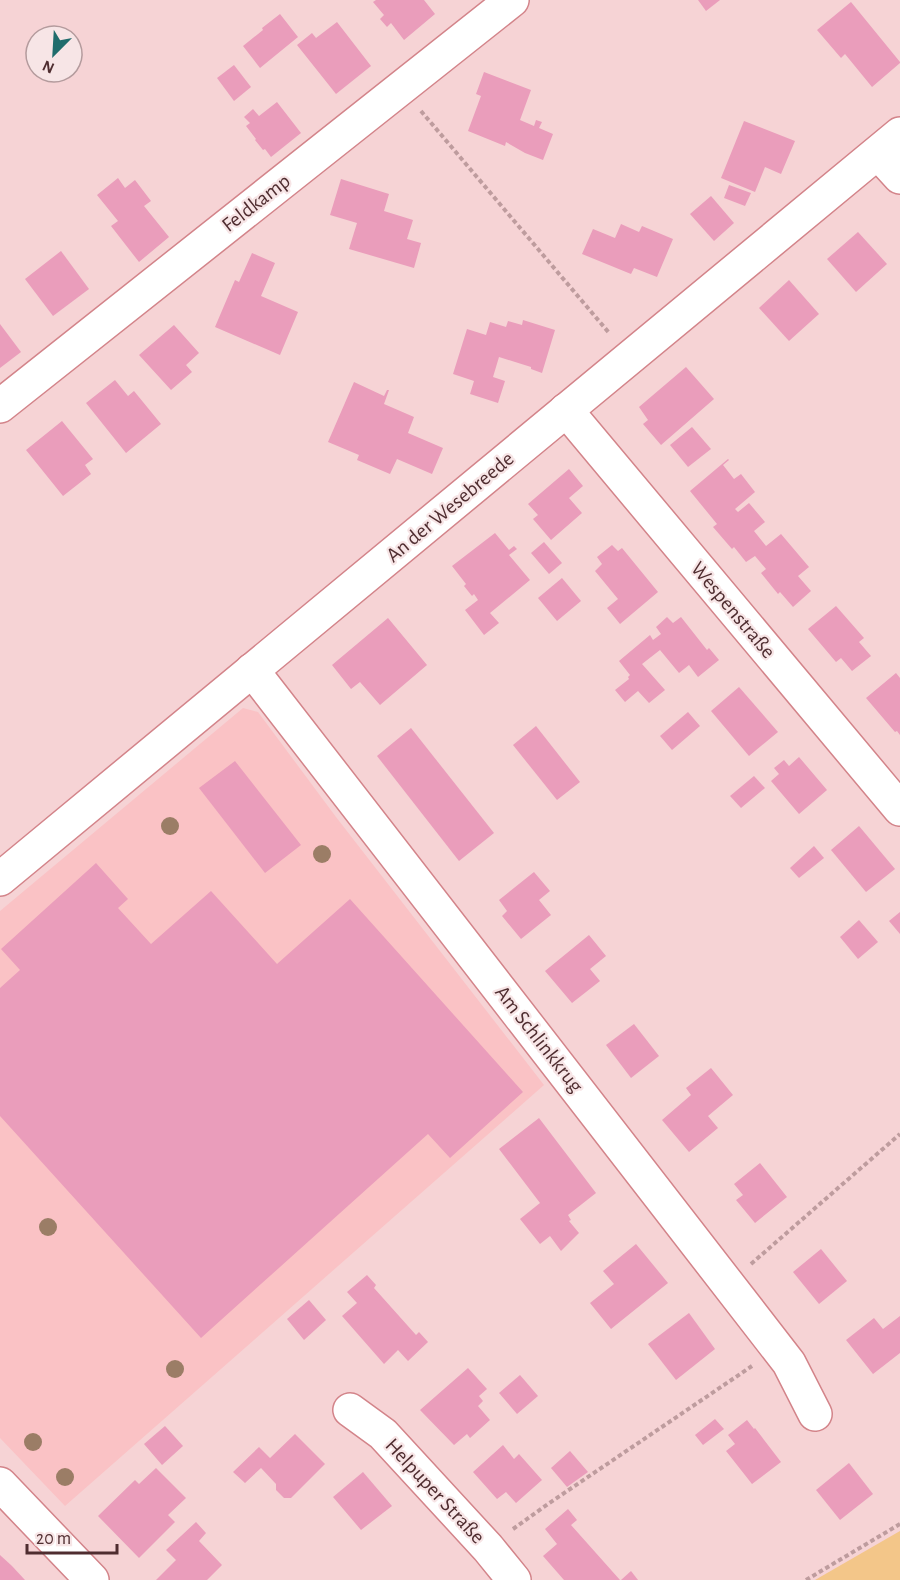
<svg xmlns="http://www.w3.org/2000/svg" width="900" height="1580" viewBox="0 0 900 1580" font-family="'Alegreya Sans',sans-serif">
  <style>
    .built { fill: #fac2c5 }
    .grass { fill: #f3c689 }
    .building { fill: #ea9dbb }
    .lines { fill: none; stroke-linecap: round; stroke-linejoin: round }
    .minor-casing { stroke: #d3848a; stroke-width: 36 }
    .path { stroke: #be9c9e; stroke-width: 4; stroke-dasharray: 4.5 3; stroke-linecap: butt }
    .minor { stroke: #fff; stroke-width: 33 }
    .tree { fill: #9b7d66 }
    .labels { text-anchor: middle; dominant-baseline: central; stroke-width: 4.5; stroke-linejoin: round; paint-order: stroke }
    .street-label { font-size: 21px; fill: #4f2d30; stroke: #f7e5e6 }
  </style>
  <rect width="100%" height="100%" fill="#f6d3d5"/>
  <polygon class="built" points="243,708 258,712 336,817 544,1085 65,1506 0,1438 0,911"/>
  <polygon class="grass" points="900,1531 900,1580 815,1580"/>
  <g class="building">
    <polygon points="376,0 424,0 435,14 404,40 391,23 387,27 380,19 384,15 373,2"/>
    <polygon points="698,0 720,0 706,11"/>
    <polygon points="851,2 900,62 900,63 872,87 845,54 841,58 817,30"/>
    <polygon points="280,14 298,37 260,68 243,46 263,30 262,28"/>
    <polygon points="337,22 371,66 336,94 297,45 312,33 316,38"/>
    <polygon points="234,65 251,87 234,101 217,78"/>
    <polygon points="484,72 531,90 520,120 534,126 536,120 542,122 539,128 553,134 543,160 525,153 506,142 505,146 468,131 481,96 476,94"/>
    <polygon points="277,102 301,133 271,157 265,149 263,150 255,140 256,139 246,126 250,123 244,117 253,109 259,116"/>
    <polygon points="744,121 795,141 781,174 765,167 755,192 721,178"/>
    <polygon points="118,178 125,188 135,180 151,201 144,206 169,237 139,262 111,226 118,221 97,195"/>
    <polygon points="341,179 389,194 384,211 413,220 407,239 421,243 414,268 349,249 357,223 330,215"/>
    <polygon points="729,185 751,193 745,206 724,198"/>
    <polygon points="711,196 734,223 714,241 690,214"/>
    <polygon points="621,224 639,232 642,226 673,239 657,277 634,268 631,274 582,254 593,229 615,238"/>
    <polygon points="858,232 887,264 856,292 827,259"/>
    <polygon points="61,251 89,289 53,316 25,279"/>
    <polygon points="252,253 275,263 261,296 298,312 280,355 215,327 235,280 239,282"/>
    <polygon points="789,280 819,314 789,341 759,308"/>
    <polygon points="523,320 555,330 542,373 531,369 531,367 499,357 493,377 505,381 498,403 470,394 474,381 453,374 467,329 486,335 490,322 506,327 508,321 522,325"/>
    <polygon points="0,324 21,352 0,368"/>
    <polygon points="174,325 199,353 186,365 192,372 171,390 139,355"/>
    <polygon points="686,367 714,399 661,445 643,424 648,420 639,407"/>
    <polygon points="115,380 128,396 134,391 161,424 126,453 86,403"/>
    <polygon points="354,382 384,396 387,390 389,390 384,404 414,417 408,433 443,448 432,474 397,459 390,474 357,460 359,455 328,442"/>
    <polygon points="62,421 93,459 85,465 91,474 63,496 26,450"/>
    <polygon points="692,427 711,449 688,467 670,445"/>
    <polygon points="728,459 729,460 723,465 734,479 741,474 755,492 735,509 738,512 749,503 765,522 754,531 766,546 781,534 809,567 798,576 811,591 793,607 780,592 778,594 761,573 766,569 755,556 746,562 734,547 732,549 713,527 717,524 690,491"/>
    <polygon points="569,469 583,486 569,498 582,513 551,540 533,519 538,515 528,504"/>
    <polygon points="495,533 509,550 514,546 517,549 509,555 530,580 490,613 499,623 484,635 465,610 478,600 474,594 472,596 464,586 466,584 452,566"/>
    <polygon points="544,542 562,563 549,574 531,553"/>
    <polygon points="612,545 618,551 622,548 658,592 620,624 607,608 618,599 595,571 602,564 597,557"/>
    <polygon points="562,578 581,601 557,621 538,598"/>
    <polygon points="836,606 864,638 859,642 871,656 852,671 841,658 836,662 808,629"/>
    <polygon points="667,617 673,623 681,617 707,650 709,648 719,660 698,677 689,665 679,673 660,650 642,664 665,690 649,703 638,691 625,702 615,690 629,679 628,677 630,675 619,661 650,635 653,640 661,634 656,627"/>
    <polygon points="388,618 427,665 380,705 360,682 351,689 332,665"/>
    <polygon points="896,673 900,678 900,735 897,731 895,732 866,698"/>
    <polygon points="739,687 778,732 749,756 711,711"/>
    <polygon points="688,712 700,726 672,750 660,736"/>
    <polygon points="536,726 580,782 557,800 513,745"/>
    <polygon points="411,728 494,833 459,861 377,756"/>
    <polygon points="799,757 827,790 799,814 771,781 779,774 774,768 784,760 789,766"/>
    <polygon points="235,761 301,845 265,873 199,788"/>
    <polygon points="754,776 765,788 741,808 730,796"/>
    <polygon points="859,826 895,869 866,892 831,850"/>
    <polygon points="814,846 824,858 799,878 790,868"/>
    <polygon points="96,863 128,899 118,908 151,944 211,891 277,964 350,899 523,1092 450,1158 428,1134 201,1338 0,1116 0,988 20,970 1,949"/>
    <polygon points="534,872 550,891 539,900 551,915 521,939 502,916 507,911 499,900"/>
    <polygon points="900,912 900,934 889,921"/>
    <polygon points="859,920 878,942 858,959 840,937"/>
    <polygon points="589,935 606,956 590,969 600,981 572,1003 545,971"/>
    <polygon points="634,1024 659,1056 631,1078 606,1045"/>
    <polygon points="711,1068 733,1095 708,1116 718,1128 689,1152 662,1120 691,1095 686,1088"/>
    <polygon points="539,1118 596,1193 568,1215 571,1220 569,1221 579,1233 561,1251 550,1236 540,1244 520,1219 540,1203 499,1149"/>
    <polygon points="760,1163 787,1197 755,1223 736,1200 743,1195 734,1184"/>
    <polygon points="636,1244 668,1283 611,1329 590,1303 614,1284 603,1271"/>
    <polygon points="821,1249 847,1281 819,1304 793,1272"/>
    <polygon points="367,1275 376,1285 374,1288 416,1335 419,1332 428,1342 408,1361 398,1350 384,1364 342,1316 357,1303 347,1292"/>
    <polygon points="309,1300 326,1320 304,1340 287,1319"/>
    <polygon points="689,1313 715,1349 676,1380 648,1344"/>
    <polygon points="900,1316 900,1353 873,1374 846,1340 874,1318 883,1329"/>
    <polygon points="468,1368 487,1389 479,1396 483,1401 478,1406 490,1420 470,1438 467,1434 454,1445 420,1410"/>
    <polygon points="520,1375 538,1396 517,1414 499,1393"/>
    <polygon points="715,1419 724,1429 703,1445 695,1435"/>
    <polygon points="747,1420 754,1429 755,1428 781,1462 752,1484 726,1451 735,1444 728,1435"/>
    <polygon points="165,1426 183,1446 162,1465 144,1444"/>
    <polygon points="295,1434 325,1464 291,1498 284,1498 276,1490 276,1484 261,1468 245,1483 233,1472 259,1447 270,1458"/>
    <polygon points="503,1445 514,1459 519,1454 542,1480 516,1503 506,1492 497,1499 473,1472"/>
    <polygon points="570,1451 588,1472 567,1487 551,1468"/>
    <polygon points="849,1463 873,1494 840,1520 816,1490"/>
    <polygon points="156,1468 186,1498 168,1515 175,1522 139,1558 98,1516 135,1480 139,1484"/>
    <polygon points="363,1472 392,1506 361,1530 333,1497"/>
    <polygon points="568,1509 577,1520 571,1525 620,1580 564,1580 543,1556 557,1544 545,1529"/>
    <polygon points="196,1522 206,1533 199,1541 222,1565 207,1580 156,1580 176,1560 166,1550"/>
    <polygon points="0,1555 12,1566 25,1580 0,1580"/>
    <polygon points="631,1571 638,1580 621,1580"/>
  </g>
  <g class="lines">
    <defs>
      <g id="minor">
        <polyline points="878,153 900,177"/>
        <polyline points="0,406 512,0"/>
        <polyline points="566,410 900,809"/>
        <polyline points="252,670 789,1363 815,1414"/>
        <polyline points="0,879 900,134"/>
        <polyline points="350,1410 383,1434 488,1548 514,1580"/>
        <polyline points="0,1484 92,1580"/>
      </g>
    </defs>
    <use href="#minor" class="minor-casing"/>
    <g class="path">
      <polyline points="421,111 610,334"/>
      <polyline points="751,1264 900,1134"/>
      <polyline points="513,1529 548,1504 752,1366"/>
      <polyline points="806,1580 900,1524"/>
    </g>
    <use href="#minor" class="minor"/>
  </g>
  <g class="tree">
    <circle cx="170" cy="826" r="9"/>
    <circle cx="322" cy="854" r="9"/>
    <circle cx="48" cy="1227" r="9"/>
    <circle cx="175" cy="1369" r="9"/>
    <circle cx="33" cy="1442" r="9"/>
    <circle cx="65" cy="1477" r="9"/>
  </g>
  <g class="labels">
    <g class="street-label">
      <text transform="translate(256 203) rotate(-38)">Feldkamp</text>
      <text transform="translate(450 507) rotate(-40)">An der Wesebreede</text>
      <text transform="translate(733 610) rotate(50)">Wespenstraße</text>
      <text transform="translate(539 1039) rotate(52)">Am Schlinkkrug</text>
      <text transform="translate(435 1491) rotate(47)">Helpuper Straße</text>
    </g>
  </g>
  <g transform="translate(54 54) rotate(204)"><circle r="28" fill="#f7e5e6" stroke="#b49b9d" stroke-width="1.5"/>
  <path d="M0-4.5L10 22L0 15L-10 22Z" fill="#206c6c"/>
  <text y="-9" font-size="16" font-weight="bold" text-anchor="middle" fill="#4f2d30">N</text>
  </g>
  <path d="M27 1544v9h90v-9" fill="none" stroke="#4f2d30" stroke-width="3"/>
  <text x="36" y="1544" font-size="18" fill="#4f2d30" stroke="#f7e5e6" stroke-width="4.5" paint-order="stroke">20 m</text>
</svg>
